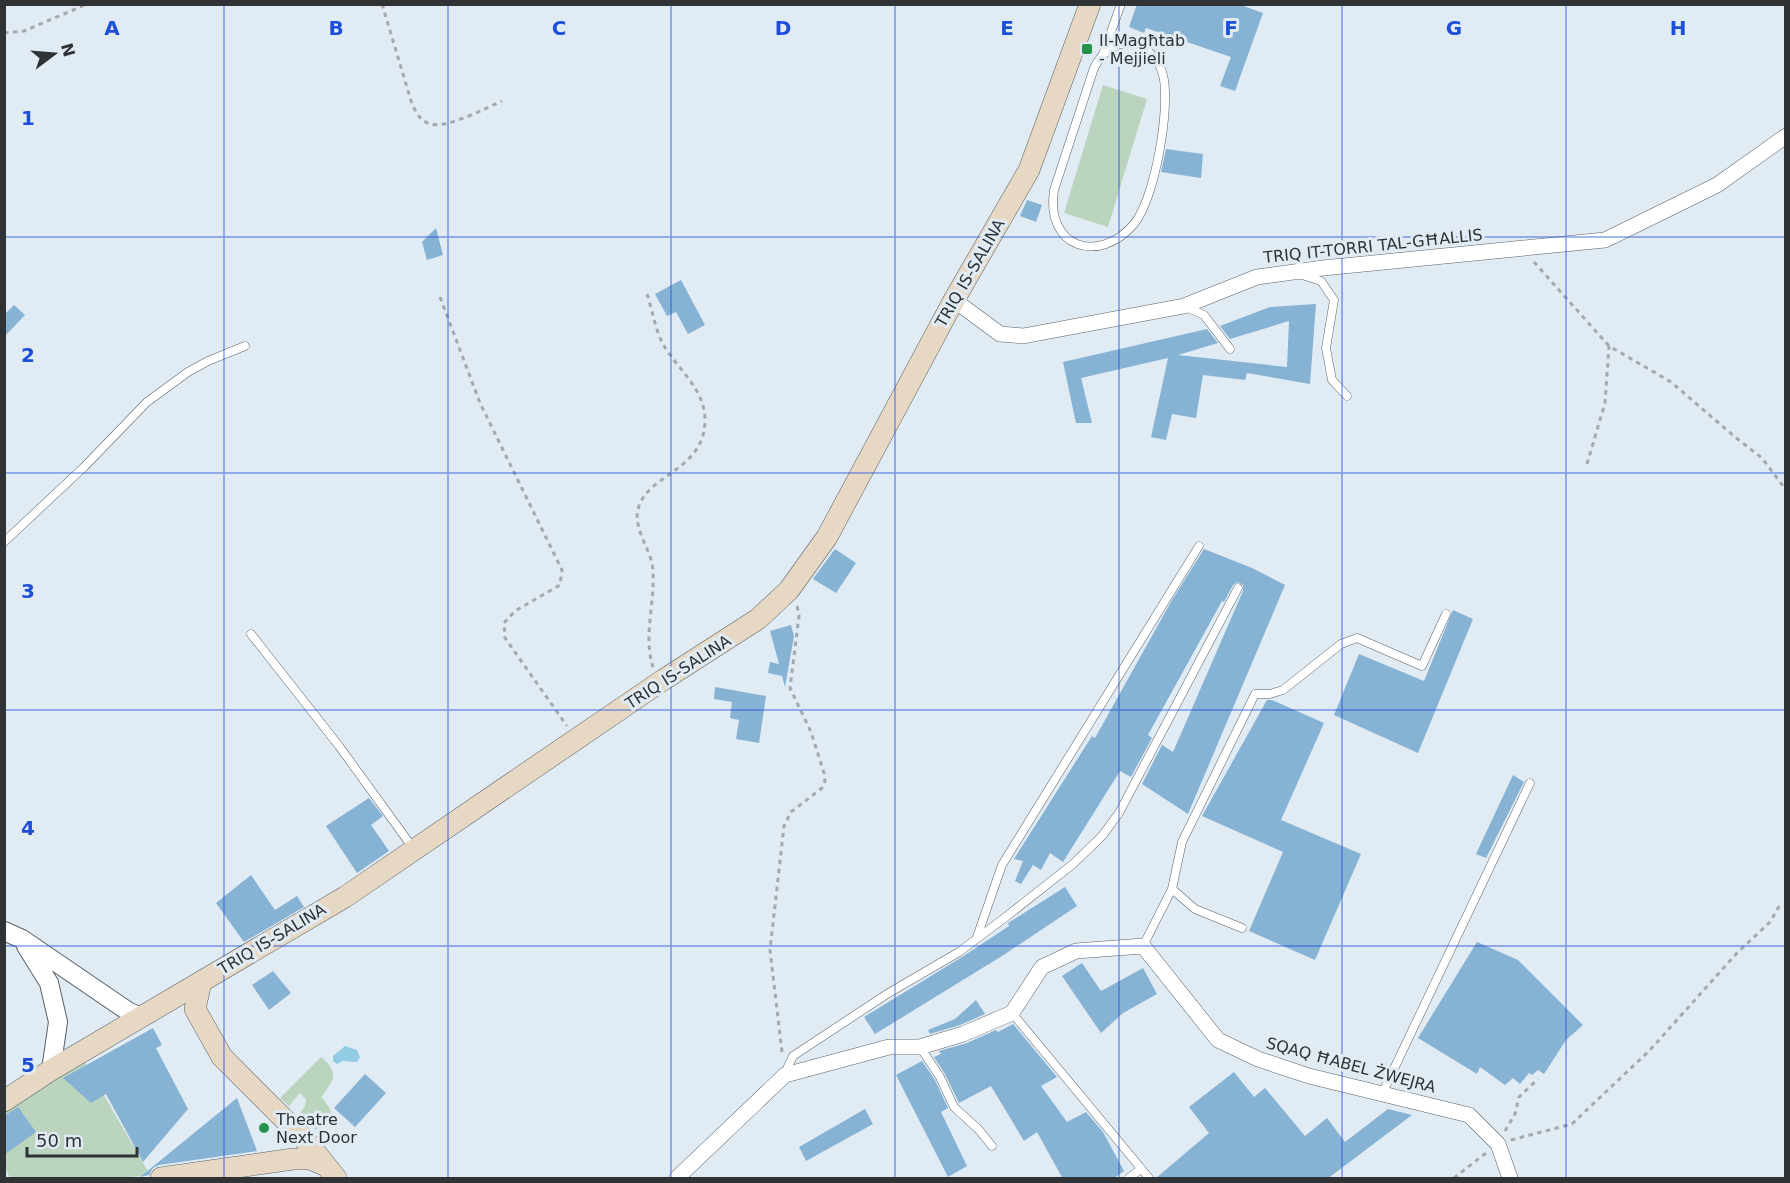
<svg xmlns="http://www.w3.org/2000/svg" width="1790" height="1183" viewBox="0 0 1790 1183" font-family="'DejaVu Sans',sans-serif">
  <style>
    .green { fill: #bad4bd }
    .water { fill: #92cce4 }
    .building { fill: #86b2d4 }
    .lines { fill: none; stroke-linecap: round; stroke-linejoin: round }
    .service-casing { stroke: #596269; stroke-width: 9 }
    .minor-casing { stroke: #596269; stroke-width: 16 }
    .tertiary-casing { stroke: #596269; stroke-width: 20 }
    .secondary-casing { stroke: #596269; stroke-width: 22 }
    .path { stroke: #a2a9b0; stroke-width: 3; stroke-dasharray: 4.5 4.5; stroke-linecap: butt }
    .service { stroke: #fff; stroke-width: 8 }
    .minor { stroke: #fff; stroke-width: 15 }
    .tertiary { stroke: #fff; stroke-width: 18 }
    .secondary { stroke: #e6d8c3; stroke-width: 21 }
    .grid { fill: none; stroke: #1d4ed8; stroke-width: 1.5; stroke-opacity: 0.55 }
    .poi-dot { fill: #25934c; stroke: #e1ebf4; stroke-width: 2 }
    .labels { text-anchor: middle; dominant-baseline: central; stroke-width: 6; stroke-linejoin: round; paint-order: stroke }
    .poi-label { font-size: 16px; fill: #2f3336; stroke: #e1ebf4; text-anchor: start }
    .street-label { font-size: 16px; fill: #2f3336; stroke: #e1ebf4 }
    .grid-label { font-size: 20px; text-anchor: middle; font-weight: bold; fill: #1d4ed8; stroke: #e1ebf4; stroke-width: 6; stroke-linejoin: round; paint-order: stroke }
  </style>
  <rect width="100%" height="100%" fill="#e1ebf4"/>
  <g class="green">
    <polygon points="1103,85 1147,99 1108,227 1064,213"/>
    <path d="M321 1057C340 1072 334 1081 321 1097 338 1116 331 1115 316 1130L299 1115 305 1106 306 1099 300 1093 289 1106 280 1098Z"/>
    <polygon points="83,1059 150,1175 121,1178 10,1178 5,1168 5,1111"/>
  </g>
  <polygon class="water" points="345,1046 357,1050 360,1057 357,1062 343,1061 337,1064 333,1061 333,1056"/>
  <g class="building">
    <polygon points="1137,4 1238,4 1263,13 1235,91 1220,86 1231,57 1146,28 1144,33 1129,27"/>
    <polygon points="1166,149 1203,154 1201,178 1161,172"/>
    <polygon points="1027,200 1042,205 1036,222 1020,216"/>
    <polygon points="436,228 443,255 427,260 422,242"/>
    <polygon points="681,280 705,325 688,334 676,312 667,316 655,294"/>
    <polygon points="1316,304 1310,384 1247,373 1245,380 1203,375 1196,418 1172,414 1166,440 1151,437 1168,358 1081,378 1092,423 1076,423 1063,362 1207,329 1218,343 1178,355 1287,367 1289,321 1230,339 1220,326 1270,307"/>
    <polygon points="14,305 25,315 4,337 4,315"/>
    <polygon points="835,549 856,563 836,593 813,579"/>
    <polygon points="1204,549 1252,568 1285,585 1188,814 1142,784 1162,745 1173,752 1243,591 1243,585 1238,582 1233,585 1224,602 1222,601 1148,735 1152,738 1131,777 1120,771 1063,862 1050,853 1041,870 1033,865 1021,884 1015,881 1023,861 1014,859 1092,736 1095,738 1172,600"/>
    <polygon points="1453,610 1473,619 1418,753 1334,715 1359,654 1424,681"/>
    <polygon points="791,625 794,636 785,687 782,676 768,673 770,662 779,664 770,631"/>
    <polygon points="715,687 766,696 759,743 736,739 739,720 730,718 732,702 714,699"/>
    <polygon points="1267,700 1272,700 1324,723 1281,820 1361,854 1315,960 1249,931 1283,852 1202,816"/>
    <polygon points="1513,775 1524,782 1486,858 1476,854"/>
    <polygon points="369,798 383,816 371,825 389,851 357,873 326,826"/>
    <polygon points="251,875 275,910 297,896 304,907 244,942 216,903"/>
    <polygon points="1065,887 1077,906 1002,956 875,1034 864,1017 962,957 1009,926 1008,923"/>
    <polygon points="1477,942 1518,960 1583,1025 1566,1040 1544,1074 1538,1070 1532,1075 1529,1073 1520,1084 1513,1078 1505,1085 1480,1067 1477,1074 1418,1038"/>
    <polygon points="1082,963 1101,991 1143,968 1157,994 1123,1013 1101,1033 1062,976"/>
    <polygon points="273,971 291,993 269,1010 252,985"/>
    <polygon points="976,1000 985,1014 960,1025 930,1034 928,1030 955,1019"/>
    <polygon points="1013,1024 1057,1077 1041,1086 1067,1122 1086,1112 1103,1132 1124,1171 1113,1179 1063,1179 1037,1132 1024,1141 991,1086 959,1103 945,1074 934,1057 941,1054 939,1051 967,1043 996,1030 998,1032"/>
    <polygon points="153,1028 162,1045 156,1048 188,1109 143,1162 106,1094 91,1103 63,1078"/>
    <polygon points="922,1061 935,1080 948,1108 941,1112 967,1166 948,1177 896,1075"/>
    <polygon points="1234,1072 1254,1097 1265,1088 1305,1136 1327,1118 1345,1142 1388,1109 1412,1115 1327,1179 1155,1179 1209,1133 1189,1107"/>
    <polygon points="365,1074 386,1093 355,1127 334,1108"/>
    <polygon points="237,1098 257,1151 159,1165 153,1168 149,1175 140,1177"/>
    <polygon points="18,1107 36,1132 4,1155 4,1116"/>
    <polygon points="865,1109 873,1124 806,1161 799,1147"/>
  </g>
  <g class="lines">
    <defs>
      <g id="service">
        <path d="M1128 42C1145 44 1159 59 1163 75 1171 106 1155 199 1134 224 1099 265 1045 248 1054 190L1094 68C1101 54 1112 45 1128 42Z"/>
        <polyline points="1103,54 1121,4"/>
        <polyline points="1302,275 1321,281 1334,300 1326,348 1332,380 1347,396"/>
        <polyline points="1186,307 1204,315 1230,349"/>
        <polyline points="4,542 84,467 147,402 188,372 208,361 245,346"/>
        <polyline points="251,634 339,746 413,848"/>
        <polyline points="1172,889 1195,909 1242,928"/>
        <polyline points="977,937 1002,865 1199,546"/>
        <polyline points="1143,946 1172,889 1182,842 1255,694 1270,694 1283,690 1341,644 1357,638 1422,666 1446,614"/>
        <polyline points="1012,1013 1149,1178"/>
        <polyline points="920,1047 940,1077 954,1107 979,1130 992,1146"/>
        <polyline points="785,1073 793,1056 887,994 959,952 1007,916 1073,864 1102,836 1119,813 1238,588"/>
        <polyline points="1382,1094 1530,783"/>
        <polyline points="1129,1178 1141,1169"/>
      </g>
      <g id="minor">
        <polyline points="954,300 1000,334 1023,336 1184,306 1257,277 1323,268 1605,240 1717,185 1786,136"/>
        <polyline points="677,1178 785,1075 889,1047 920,1047 963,1034 1012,1013 1042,967 1076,951 1143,946 1218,1040 1258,1059 1309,1076 1469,1115 1498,1144 1510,1178"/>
      </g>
      <g id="tertiary">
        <polyline points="4,931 22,939 129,1012 142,1017"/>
        <polyline points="26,946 49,983 58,1022 51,1070"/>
      </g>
      <g id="secondary">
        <polyline points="201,982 195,1009 222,1057 308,1143 336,1178"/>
        <polyline points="4,1101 51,1070 345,897 663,680 758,619 789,590 827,537 954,300 1029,170 1090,4"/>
        <polyline points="161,1178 293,1159 310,1159 326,1166"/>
      </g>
    </defs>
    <use href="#service" class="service-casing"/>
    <use href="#minor" class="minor-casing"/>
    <use href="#tertiary" class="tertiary-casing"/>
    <use href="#secondary" class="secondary-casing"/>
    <g class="path">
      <path d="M382 4 412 104C416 112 420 121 430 124 447 129 486 108 502 101"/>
      <polyline points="4,33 24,31 87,4"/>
      <polyline points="1534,262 1609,346 1671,382 1735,437 1762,458 1786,490"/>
      <path d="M647 294C652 309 655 328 662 342 676 369 706 388 705 422 703 470 650 474 639 506 631 528 652 549 653 571 655 604 643 635 653 667"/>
      <polyline points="440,297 480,403 562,570 560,585 515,611 504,623 505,638 567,726"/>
      <polyline points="1587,464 1605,403 1609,346"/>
      <polyline points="782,1052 770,950 784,826 791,812 822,788 825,781 824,773 811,732 790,688 799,616 797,605"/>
      <polyline points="1505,1131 1515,1114 1519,1097 1538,1079"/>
      <polyline points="1511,1140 1572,1124 1650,1050 1737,953 1770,922 1781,903"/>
      <polyline points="1454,1178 1486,1153"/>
    </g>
    <use href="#service" class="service"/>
    <use href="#minor" class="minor"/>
    <use href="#tertiary" class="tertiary"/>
    <use href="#secondary" class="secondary"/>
  </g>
  <path class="grid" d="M224 4V1178M448 4V1178M671 4V1178M895 4V1178M1119 4V1178M1342 4V1178M1566 4V1178M4 237H1786M4 473H1786M4 710H1786M4 946H1786"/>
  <g class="poi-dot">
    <rect x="1081" y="43" width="12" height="12" rx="3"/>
    <circle cx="264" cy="1128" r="6"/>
  </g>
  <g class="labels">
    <g class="poi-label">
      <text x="1099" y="40">Il-Magħtab<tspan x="1099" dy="18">- Mejjieli</tspan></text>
      <text x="276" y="1119">Theatre<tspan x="276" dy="18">Next Door</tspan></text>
    </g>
    <g class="street-label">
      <text transform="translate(1373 246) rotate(-6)">TRIQ IT-TORRI TAL-GĦALLIS</text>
      <text transform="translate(970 273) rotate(-60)">TRIQ IS-SALINA</text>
      <text transform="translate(678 672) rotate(-33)">TRIQ IS-SALINA</text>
      <text transform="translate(272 939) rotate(-31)">TRIQ IS-SALINA</text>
      <text transform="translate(1351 1065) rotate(15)">SQAQ ĦABEL ŻWEJRA</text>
    </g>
  </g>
  <g class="grid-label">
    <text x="112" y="35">A</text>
    <text x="336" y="35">B</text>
    <text x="559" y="35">C</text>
    <text x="783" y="35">D</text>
    <text x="1007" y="35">E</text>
    <text x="1231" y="35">F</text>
    <text x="1454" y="35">G</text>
    <text x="1678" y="35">H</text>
    <text x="28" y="125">1</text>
    <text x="28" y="362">2</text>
    <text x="28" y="598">3</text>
    <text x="28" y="835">4</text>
    <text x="28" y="1072">5</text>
  </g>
  <rect width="1790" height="1183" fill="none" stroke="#2f3336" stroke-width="12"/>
  <g transform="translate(54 54) rotate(74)" stroke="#e1ebf4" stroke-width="4.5" paint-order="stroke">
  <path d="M0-4.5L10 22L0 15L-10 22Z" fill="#2f3336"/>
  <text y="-9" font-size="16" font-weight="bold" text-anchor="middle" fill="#2f3336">N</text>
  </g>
  <path d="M27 1147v9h110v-9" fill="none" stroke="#2f3336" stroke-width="3"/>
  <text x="36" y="1147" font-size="18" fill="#2f3336" stroke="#e1ebf4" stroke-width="4.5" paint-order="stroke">50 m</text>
</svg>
